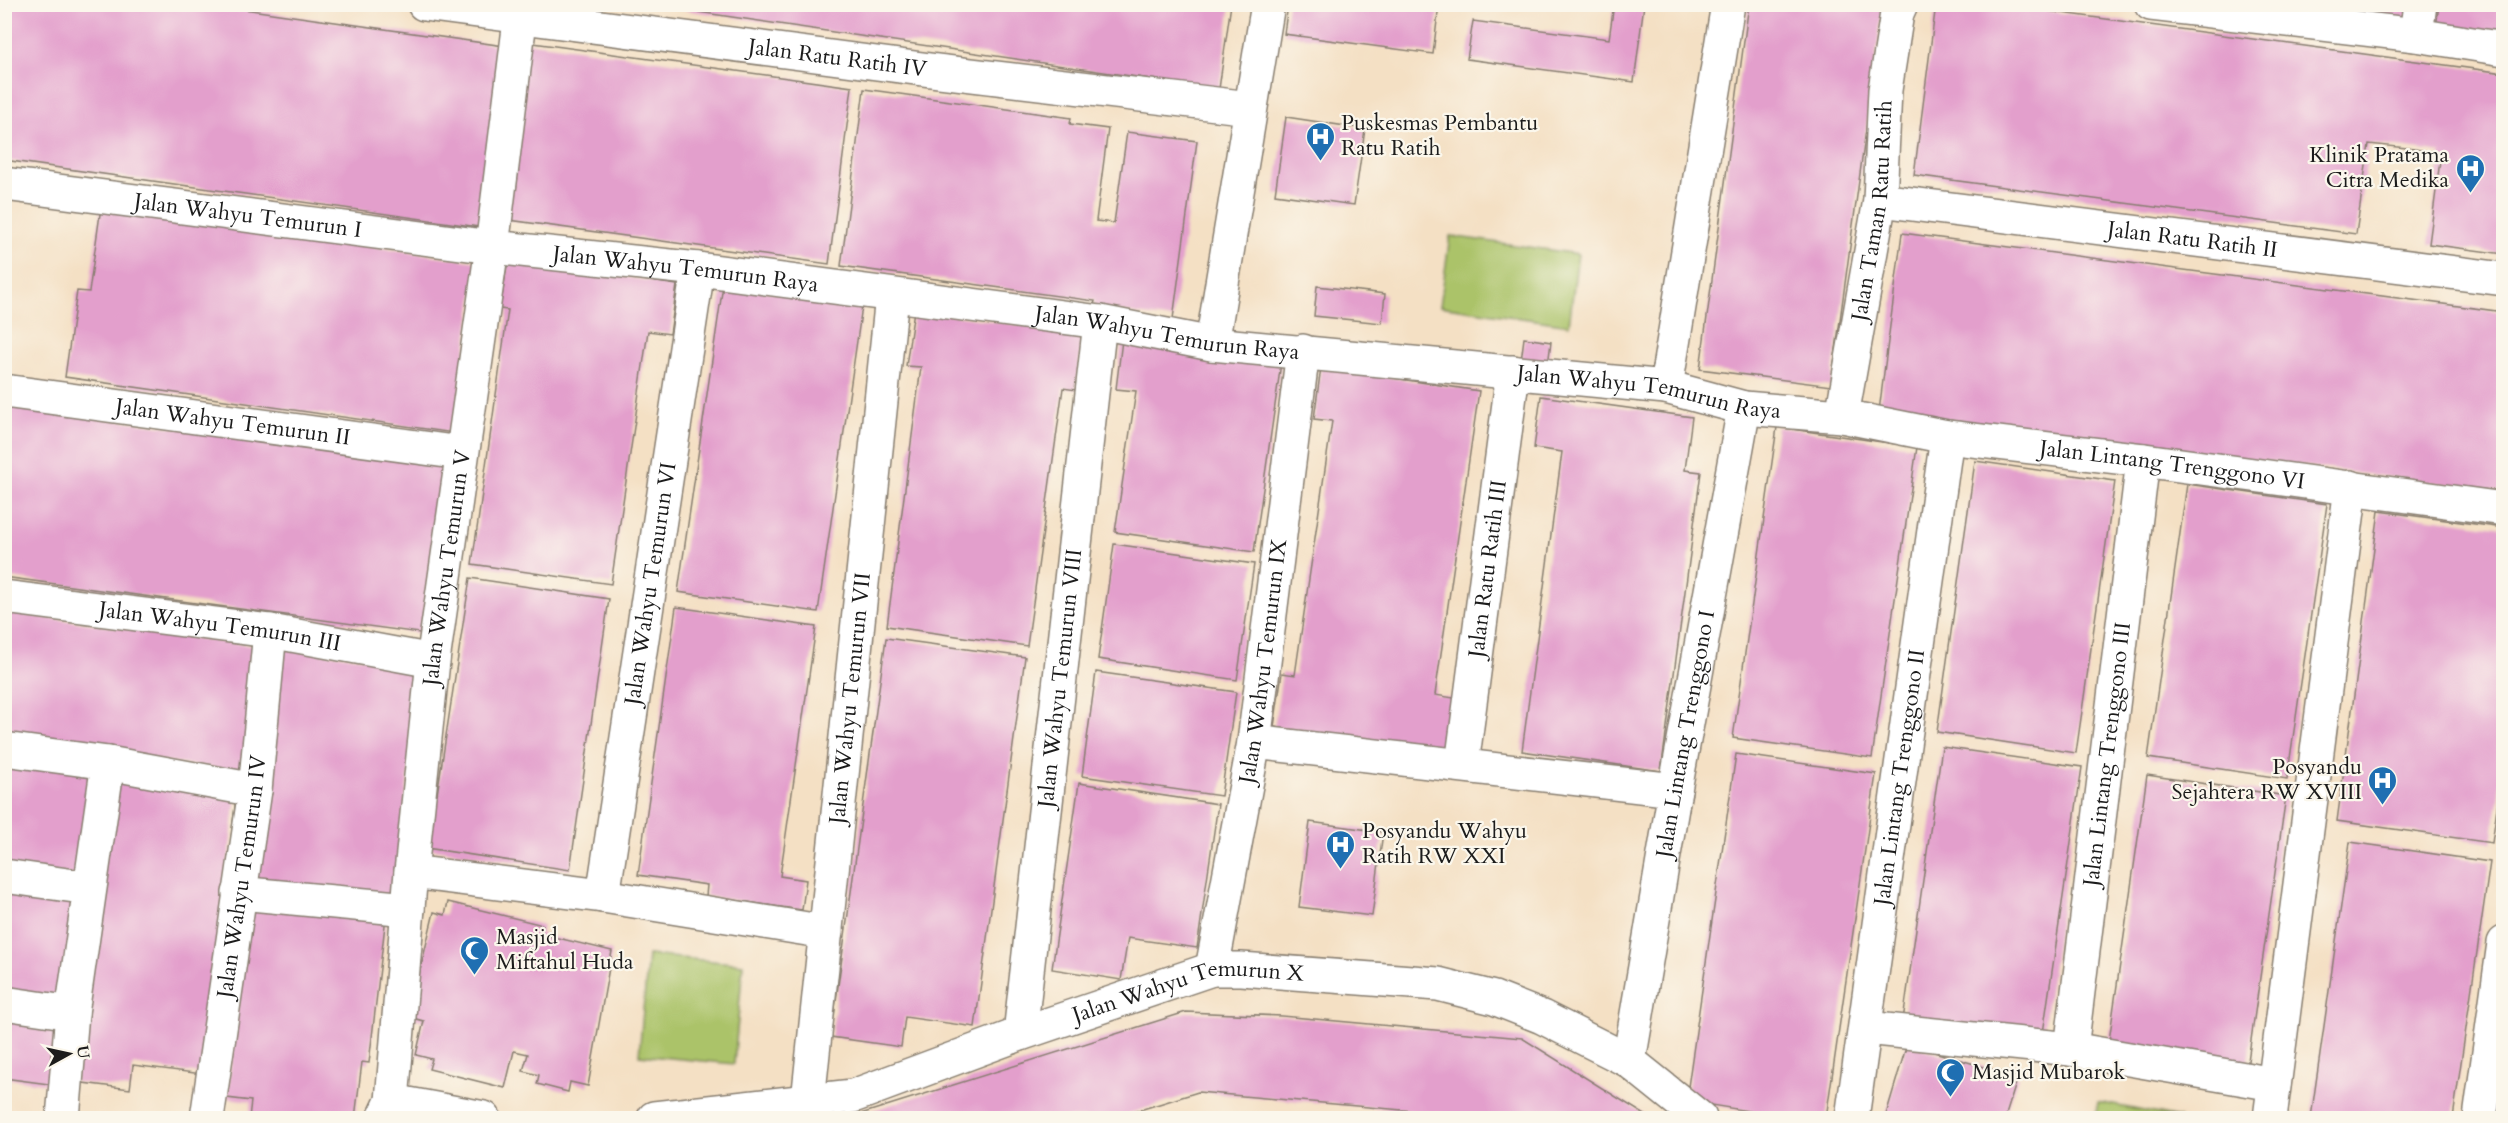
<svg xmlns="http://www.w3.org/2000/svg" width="2508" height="1123" viewBox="0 0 2508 1123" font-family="Cardo,serif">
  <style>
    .green { fill: #abc369; stroke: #647042; stroke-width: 1.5 }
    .building { fill: #e39fcc }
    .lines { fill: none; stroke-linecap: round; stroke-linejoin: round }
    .minor-casing { stroke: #887e70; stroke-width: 36 }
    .minor { stroke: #fff; stroke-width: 33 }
    .labels { text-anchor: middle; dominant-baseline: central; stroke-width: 4.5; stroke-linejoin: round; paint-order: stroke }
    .street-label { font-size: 22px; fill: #1c1c1c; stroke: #fbf7ec }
    .poi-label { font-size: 22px; fill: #1c1c1c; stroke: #fbf7ec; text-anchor: start }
  </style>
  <rect width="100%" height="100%" fill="#fbf7ec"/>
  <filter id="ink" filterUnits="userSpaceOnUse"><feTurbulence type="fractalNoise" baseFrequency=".0167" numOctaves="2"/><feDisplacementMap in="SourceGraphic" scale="12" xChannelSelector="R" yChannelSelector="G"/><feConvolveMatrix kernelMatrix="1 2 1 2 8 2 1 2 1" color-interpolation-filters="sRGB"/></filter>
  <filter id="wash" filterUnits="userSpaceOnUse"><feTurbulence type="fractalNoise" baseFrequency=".008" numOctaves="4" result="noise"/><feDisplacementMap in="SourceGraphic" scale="24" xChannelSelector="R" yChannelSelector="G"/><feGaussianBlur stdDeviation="1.35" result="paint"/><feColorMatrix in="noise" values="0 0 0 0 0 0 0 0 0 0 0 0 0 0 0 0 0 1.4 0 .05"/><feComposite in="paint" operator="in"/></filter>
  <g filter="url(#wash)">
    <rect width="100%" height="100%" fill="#f4e0c4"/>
    <g class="green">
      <polygon points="1450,236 1578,254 1569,325 1440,306"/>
      <polygon points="648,955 743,964 734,1064 639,1055"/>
      <polygon points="2098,1102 2179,1118 2095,1118"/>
    </g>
    <g id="blocks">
      <g class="building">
        <polygon points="4,4 209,4 504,46 479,227 4,160"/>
        <polygon points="644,4 1231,4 1219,89"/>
        <polygon points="1288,4 1439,4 1433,54 1284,34"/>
        <polygon points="1614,4 1644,4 1634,82 1467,59 1473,21 1609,39"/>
        <polygon points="1749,4 1883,5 1831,386 1700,369"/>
        <polygon points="1936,4 1995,4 2504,73 2504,254 2429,244 2441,153 2407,148 2369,144 2356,234 1914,175"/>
        <polygon points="2296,4 2409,4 2406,22"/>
        <polygon points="2439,4 2504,4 2504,38 2436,29"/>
        <polygon points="526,42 852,87 829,264 502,219"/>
        <polygon points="864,89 1071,118 1070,124 1108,129 1096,221 1114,223 1127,132 1197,141 1173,319 1093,308 1095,301 841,266"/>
        <polygon points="1286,117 1365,129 1354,205 1275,194"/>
        <polygon points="101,207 478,262 454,433 65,377 77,291 89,292"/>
        <polygon points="1902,233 2504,312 2504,492 1879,411"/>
        <polygon points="508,260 677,285 670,334 648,331 611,584 472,564 508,310 500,309"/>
        <polygon points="723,285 862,306 818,612 678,592"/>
        <polygon points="1317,286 1385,294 1382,323 1314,316"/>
        <polygon points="914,310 1083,334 1076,390 1063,388 1027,646 887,626 921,367 906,366"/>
        <polygon points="1524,338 1551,342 1548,365 1521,361"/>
        <polygon points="1122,340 1281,363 1254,552 1115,532 1136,391 1116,389"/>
        <polygon points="1321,367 1479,391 1435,695 1466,700 1458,755 1274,727 1282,673 1295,675 1332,421 1314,419"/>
        <polygon points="1541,396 1692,417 1685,470 1701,472 1661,771 1522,751 1562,452 1534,448"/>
        <polygon points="4,405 449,464 427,634 4,577"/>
        <polygon points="1777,427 1917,447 1872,758 1733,738"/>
        <polygon points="1975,461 2115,481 2076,753 1937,732"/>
        <polygon points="2187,484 2327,504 2287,779 2148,758"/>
        <polygon points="2379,511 2504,528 2504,758 2492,843 2337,821"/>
        <polygon points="1114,544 1254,564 1237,680 1098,659"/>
        <polygon points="470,578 609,599 570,870 420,847 427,793 437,795"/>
        <polygon points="676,607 816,627 780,876 806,880 802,910 706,896 707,885 638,875"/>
        <polygon points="4,612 261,647 244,772 4,740"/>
        <polygon points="886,638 1025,657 975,1027 905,1017 901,1047 831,1037"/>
        <polygon points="279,648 421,665 394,900 255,883"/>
        <polygon points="1096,672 1236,692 1221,796 1082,776"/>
        <polygon points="1942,747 2082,767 2042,1040 1903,1020"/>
        <polygon points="1736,754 1876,774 1826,1118 1754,1118 1755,1112 1686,1101"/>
        <polygon points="4,760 99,773 85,877 4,866"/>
        <polygon points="113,773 236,798 202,1074 133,1065 130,1089 75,1082"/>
        <polygon points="2147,775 2286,796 2247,1068 2108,1048"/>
        <polygon points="1079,783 1218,804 1197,948 1128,938 1121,980 1052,969"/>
        <polygon points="1310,822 1383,832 1372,916 1299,907"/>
        <polygon points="2350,842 2490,862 2453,1118 2311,1118"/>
        <polygon points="4,884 84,895 69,1001 4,992"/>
        <polygon points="250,900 386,916 369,1063 362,1062 355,1118 249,1118 251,1101 227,1098"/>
        <polygon points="448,902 543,925 541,934 612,951 588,1086 570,1082 568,1092 537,1084 539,1075 523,1071 528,1054 514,1051 505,1088 429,1069 432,1059 416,1055 424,1021 409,1017 434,912 445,915"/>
        <polygon points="1186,1012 1282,1016 1522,1038 1650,1118 1493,1118 1198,1092 1114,1118 848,1118"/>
        <polygon points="4,1015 64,1023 56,1085 4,1078"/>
        <polygon points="1907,1044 2018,1077 2005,1118 1885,1118"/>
      </g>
    </g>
  </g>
  <g filter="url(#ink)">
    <use href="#blocks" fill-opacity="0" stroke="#887e70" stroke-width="1.5"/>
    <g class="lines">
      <defs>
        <g id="minor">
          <path id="s1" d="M424 4 938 71 1250 108"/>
          <polyline points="2151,4 2416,35 2504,49"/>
          <polyline points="2416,35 2420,4"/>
          <path id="s2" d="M4 184 492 247 698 269 1100 322 1212 344 1666 387 1744 408 1842 416 1947 437 2143 460 2504 509"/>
          <path id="s3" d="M1880 200 2504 279"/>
          <polyline points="1212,344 1268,4"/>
          <polyline points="1666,387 1728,4"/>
          <path id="s4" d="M4 391 461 453"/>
          <path id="s5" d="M1842 416 1880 200 1885 90 1897 13 1901 4"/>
          <path id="s6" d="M4 597 270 631 433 661"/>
          <polyline points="1254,742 1675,790"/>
          <polyline points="4,749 108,763 255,790"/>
          <path id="s7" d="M1462 765 1513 372"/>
          <polyline points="411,872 603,896 826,932"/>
          <polyline points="4,876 89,888"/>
          <polyline points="239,893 408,909"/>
          <path id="s8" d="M603 896 698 269"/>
          <path id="s9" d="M1212 969 1254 742 1303 351"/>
          <polyline points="4,1003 72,1013"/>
          <polyline points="1866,1028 2071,1049 2274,1084"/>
          <path id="s10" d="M1020 1034 1100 322"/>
          <path id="s11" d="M2071 1049 2143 460"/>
          <path id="s12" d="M1629 1061 1675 790 1744 408"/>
          <polyline points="392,1101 484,1118"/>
          <path id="s13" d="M808 1101 892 296"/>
          <polyline points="63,1118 72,1013 108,763"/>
          <path id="s14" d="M207 1118 255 790 270 631"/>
          <path id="s15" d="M384 1118 392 1101 411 872 433 661 492 247 522 4"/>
          <path id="s16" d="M654 1118 853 1096 1020 1034 1212 969H1241L1438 984 1494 998 1542 1017 1629 1061 1700 1118"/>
          <path id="s17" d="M1852 1118 1947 437"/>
          <polyline points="2270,1118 2351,487"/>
          <polyline points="2480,1118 2504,943"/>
        </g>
      </defs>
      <use href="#minor" class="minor-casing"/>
      <use href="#minor" class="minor"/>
    </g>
  </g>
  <defs>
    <symbol id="hospital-pin" viewBox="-11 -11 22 30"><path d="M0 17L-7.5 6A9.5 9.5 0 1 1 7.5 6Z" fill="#1f6fb2" stroke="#fbf7ec"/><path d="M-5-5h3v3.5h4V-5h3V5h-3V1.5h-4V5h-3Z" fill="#fff"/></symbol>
    <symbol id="mosque-pin" viewBox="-11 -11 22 30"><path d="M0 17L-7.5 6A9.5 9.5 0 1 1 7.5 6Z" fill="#1f6fb2" stroke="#fbf7ec"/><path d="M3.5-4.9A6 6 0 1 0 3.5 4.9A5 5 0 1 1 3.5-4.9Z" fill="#fff"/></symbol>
  </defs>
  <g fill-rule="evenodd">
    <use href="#hospital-pin" x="1304" y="120" width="33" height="45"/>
    <use href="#hospital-pin" x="2454" y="152" width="33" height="45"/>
    <use href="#hospital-pin" x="2366" y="764" width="33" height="45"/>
    <use href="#hospital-pin" x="1324" y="828" width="33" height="45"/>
    <use href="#mosque-pin" x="458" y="934" width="33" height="45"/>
    <use href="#mosque-pin" x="1934" y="1056" width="33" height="45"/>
  </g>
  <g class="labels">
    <g class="street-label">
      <text stroke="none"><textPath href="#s1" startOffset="417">Jalan Ratu Ratih IV</textPath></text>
      <text stroke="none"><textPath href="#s5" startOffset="208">Jalan Taman Ratu Ratih</textPath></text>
      <text stroke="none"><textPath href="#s2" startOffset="246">Jalan Wahyu Temurun I</textPath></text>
      <text stroke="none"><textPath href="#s3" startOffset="315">Jalan Ratu Ratih II</textPath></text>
      <text stroke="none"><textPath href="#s2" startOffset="687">Jalan Wahyu Temurun Raya</textPath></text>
      <text stroke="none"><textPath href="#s2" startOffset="1173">Jalan Wahyu Temurun Raya</textPath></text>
      <text stroke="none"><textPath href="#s2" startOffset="1659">Jalan Wahyu Temurun Raya</textPath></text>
      <text stroke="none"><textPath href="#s4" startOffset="231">Jalan Wahyu Temurun II</textPath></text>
      <text stroke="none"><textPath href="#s2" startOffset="2188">Jalan Lintang Trenggono VI</textPath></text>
      <text stroke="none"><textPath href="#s15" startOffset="555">Jalan Wahyu Temurun V</textPath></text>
      <text stroke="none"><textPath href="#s7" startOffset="198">Jalan Ratu Ratih III</textPath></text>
      <text stroke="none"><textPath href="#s8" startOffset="316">Jalan Wahyu Temurun VI</textPath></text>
      <text stroke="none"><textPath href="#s6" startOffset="218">Jalan Wahyu Temurun III</textPath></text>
      <text stroke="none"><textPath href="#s9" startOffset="312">Jalan Wahyu Temurun IX</textPath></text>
      <text stroke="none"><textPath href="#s10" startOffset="358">Jalan Wahyu Temurun VIII</textPath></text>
      <text stroke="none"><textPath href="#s13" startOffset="405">Jalan Wahyu Temurun VII</textPath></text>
      <text stroke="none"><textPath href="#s12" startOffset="332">Jalan Lintang Trenggono I</textPath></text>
      <text stroke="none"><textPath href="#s11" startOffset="297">Jalan Lintang Trenggono III</textPath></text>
      <text stroke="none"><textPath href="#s17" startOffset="344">Jalan Lintang Trenggono II</textPath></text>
      <text stroke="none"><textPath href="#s14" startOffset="244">Jalan Wahyu Temurun IV</textPath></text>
      <text stroke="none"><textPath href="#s16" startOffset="554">Jalan Wahyu Temurun X</textPath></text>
    </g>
    <g class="poi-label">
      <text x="1341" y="123">Puskesmas Pembantu<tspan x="1341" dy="25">Ratu Ratih</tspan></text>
      <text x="2449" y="155" text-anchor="end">Klinik Pratama<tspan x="2449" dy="25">Citra Medika</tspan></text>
      <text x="2362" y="767" text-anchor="end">Posyandu<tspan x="2362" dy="25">Sejahtera RW XVIII</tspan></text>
      <text x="1362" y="831">Posyandu Wahyu<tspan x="1362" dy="25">Ratih RW XXI</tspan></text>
      <text x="496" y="937">Masjid<tspan x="496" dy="25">Miftahul Huda</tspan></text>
      <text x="1972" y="1072">Masjid Mubarok</text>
    </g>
  </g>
  <rect width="2508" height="1123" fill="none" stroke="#fbf7ec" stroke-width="24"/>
  <g transform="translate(69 1054) rotate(82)" stroke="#fbf7ec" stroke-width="4.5" paint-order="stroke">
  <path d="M0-4.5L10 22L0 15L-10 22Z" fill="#1c1c1c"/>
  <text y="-9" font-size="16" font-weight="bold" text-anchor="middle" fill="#1c1c1c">U</text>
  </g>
</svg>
